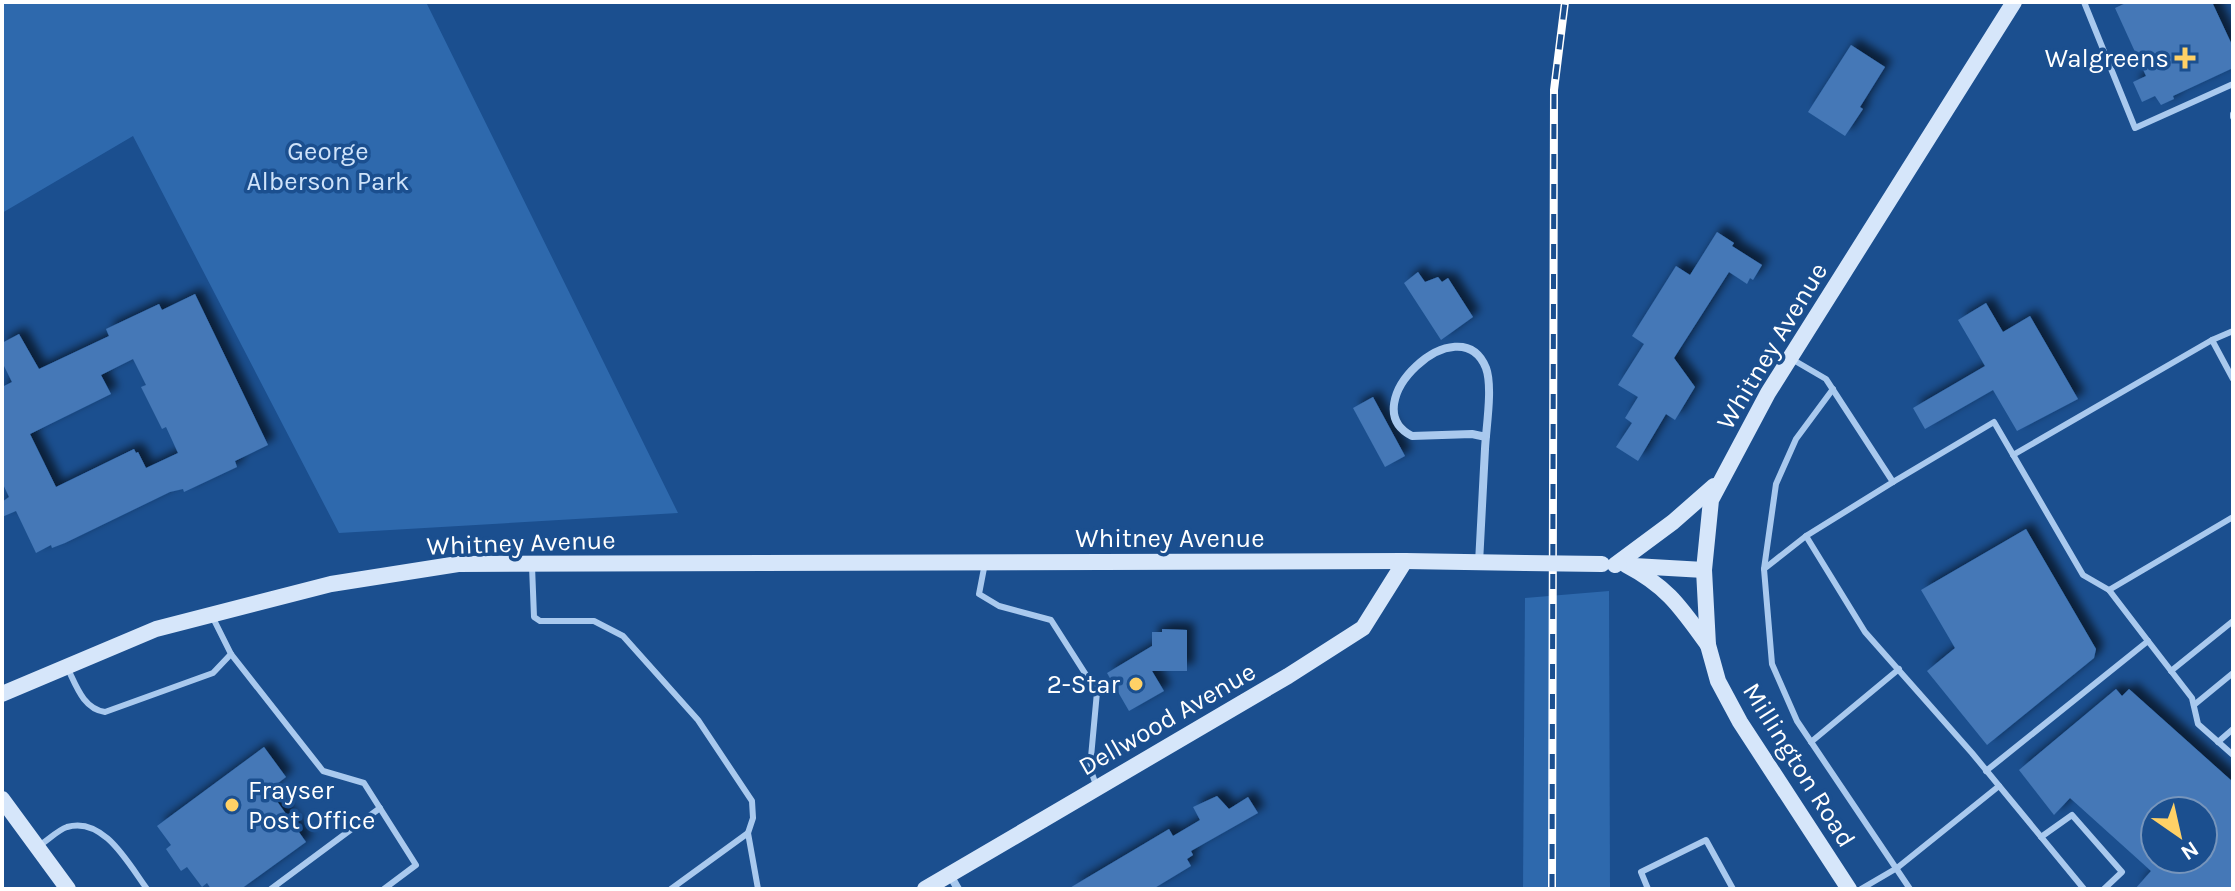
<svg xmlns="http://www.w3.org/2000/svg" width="2235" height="891" viewBox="0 0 2235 891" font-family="Karla,sans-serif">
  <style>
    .green { fill: #2e69ad }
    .building { fill: #4478b7; fill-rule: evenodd; filter: url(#shadow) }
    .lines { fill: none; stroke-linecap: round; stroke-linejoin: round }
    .lane { stroke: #a9c9ee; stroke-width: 6 }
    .street { stroke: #a9c9ee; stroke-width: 8 }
    .secondary { stroke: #d6e6fa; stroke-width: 16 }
    .rail-casing { stroke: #fff; stroke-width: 8 }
    .rail { stroke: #1b4f8f; stroke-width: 5; stroke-dasharray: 15; stroke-linecap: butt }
    .secondary-bridge { stroke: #d6e6fa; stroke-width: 16 }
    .poi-dot { fill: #ffd166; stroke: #1b4f8f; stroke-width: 3 }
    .labels { text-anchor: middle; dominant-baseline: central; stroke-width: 7; stroke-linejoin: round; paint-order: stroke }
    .poi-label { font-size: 26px; fill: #fff; stroke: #1b4f8f; text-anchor: end }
    .park-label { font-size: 26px; fill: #cfe3fa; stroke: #1b4f8f }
    .street-label { font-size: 26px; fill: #fff; stroke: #1b4f8f }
  </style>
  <defs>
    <filter id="shadow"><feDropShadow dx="7" dy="-7" stdDeviation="4" flood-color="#0009"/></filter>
  </defs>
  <rect width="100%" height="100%" fill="#1b4f8f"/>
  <g class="green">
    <polygon points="2,2 426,2 678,513 339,533 133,136 2,213"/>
    <polygon points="1609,591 1610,889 1523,889 1525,598"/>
  </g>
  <g class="building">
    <polygon points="2128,2 2212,2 2233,47 2233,68 2173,96 2174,99 2161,105 2155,96 2142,102 2133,82 2146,76 2115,8"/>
    <polygon points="1851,45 1885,67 1860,107 1863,109 1845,136 1808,112"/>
    <polygon points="1717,232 1734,243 1732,246 1762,265 1753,280 1750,278 1747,284 1729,272 1674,358 1695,387 1675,420 1666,414 1638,461 1616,447 1632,423 1625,418 1638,397 1618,385 1644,344 1632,336 1676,266 1690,275"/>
    <polygon points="1418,272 1425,282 1438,277 1442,282 1448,278 1473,317 1441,340 1404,283"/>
    <path d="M195 294 268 445 235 461 237 467 184 492 183 489 170 492 65 543 52 548 51 545 36 553 16 511 2 517V502L9 497 2 482V387L12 382 2 362V343L19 334 39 369 109 336 106 329 159 304 162 310ZM133 359 146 385 141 387 162 429 166 427 178 453 146 468 138 452 136 453 134 449 56 487 30 434 111 394 101 375Z"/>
    <polygon points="1986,303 2003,332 2030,316 2078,399 2017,431 1993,390 1925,429 1913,408 1985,366 1958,320"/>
    <polygon points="1373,397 1405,456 1385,467 1353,408"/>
    <polygon points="2026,529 2096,649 2094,658 1987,745 1927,671 1955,648 1921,590"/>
    <polygon points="1162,629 1187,630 1187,671 1152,671 1164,691 1129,711 1107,673 1152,646 1152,632 1162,632"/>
    <path d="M2116 689 2122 696 2129 689 2233 782V889H2135L2151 871 2070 798 2054 815 2019 770ZM2155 811H2203V859H2155Z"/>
    <polygon points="264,747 286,777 269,790 306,842 241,889 211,889 207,883 202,887 187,867 181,871 166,849 171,845 157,826"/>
    <polygon points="1217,796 1229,809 1248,797 1258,813 1191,851 1193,855 1187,859 1191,866 1153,889 1068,889 1169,829 1173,836 1200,820 1193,807"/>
  </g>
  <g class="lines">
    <g class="lane">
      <polyline points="2084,2 2135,128 2233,84"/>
      <polyline points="2233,114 2233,117"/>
      <polyline points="2212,340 2233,331"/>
      <polyline points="1790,358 1826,379 1893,482 1806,536 1865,632 1972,753 2084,889"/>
      <polyline points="2013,455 2212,340 2233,379"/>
      <polyline points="1893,482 1994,422 2083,575 2109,590 2233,517"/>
      <polyline points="1806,536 1764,569 1772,664 1797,721 1910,889"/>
      <polyline points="985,563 979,594 999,606 1051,620 1097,692 1090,768 1096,785"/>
      <polyline points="532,566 534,617 540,621 594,621 623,636 698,720 752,801 753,818 748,833"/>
      <polyline points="1764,569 1776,484 1796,439 1833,389"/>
      <polyline points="2109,590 2148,641"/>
      <polyline points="213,618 231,654 323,771 364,783 416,865 384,889"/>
      <path d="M67 667C76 685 83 709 105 712L213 673 231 654"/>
      <polyline points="2171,671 2233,621"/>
      <polyline points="2194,705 2233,673"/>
      <polyline points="1811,742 1899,669"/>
      <polyline points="2218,742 2233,729"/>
      <polyline points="1986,771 2148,641 2192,698 2198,724 2233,755"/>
      <polyline points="2041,837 2072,815 2122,872 2104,889"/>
      <path d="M40 845C48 840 58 830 67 827 104 816 129 865 147 889"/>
      <polyline points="271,889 380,808"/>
      <polyline points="671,889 748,833 758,889"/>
      <polyline points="1648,889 1641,872 1706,840 1733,889"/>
      <polyline points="1861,889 1897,868 1999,786"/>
    </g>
    <g class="street">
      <path d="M1479 563 1485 449C1486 428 1493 387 1486 368 1460 303 1351 405 1412 436L1472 434 1486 437"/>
      <polyline points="950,875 958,889"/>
    </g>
    <g class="secondary">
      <polyline points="1615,565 1673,522 1714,486"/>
      <path d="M1626 565C1668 587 1681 608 1708 645"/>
      <polyline points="1634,566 1704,570"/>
      <polyline points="2,694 156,629 331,584 458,564 1405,561 1525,563"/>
      <polyline points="2,799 68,889"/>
      <polyline points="925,889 1288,676 1363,628 1405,561"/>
      <polyline points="1849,889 1740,722 1718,681 1708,645 1704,570 1711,500 1768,393 2014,2"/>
    </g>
    <defs>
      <polyline id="rail" points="1552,889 1554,90 1565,2"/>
    </defs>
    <use href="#rail" class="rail-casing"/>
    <use href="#rail" class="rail"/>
    <polyline class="secondary-bridge" points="1525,563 1602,564"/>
  </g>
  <g class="poi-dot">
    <path d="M2181 46h8v8h8v8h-8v8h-8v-8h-8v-8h8z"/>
    <circle cx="1136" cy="684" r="8"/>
    <circle cx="232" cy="805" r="8"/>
  </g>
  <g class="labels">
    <g class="poi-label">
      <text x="2169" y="58">Walgreens</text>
      <text x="1120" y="684">2-Star</text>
      <text x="248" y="790" text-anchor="start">Frayser<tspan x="248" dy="30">Post Office</tspan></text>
    </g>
    <g class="park-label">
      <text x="328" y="151">George<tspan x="328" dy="30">Alberson Park</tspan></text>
    </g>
    <g class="street-label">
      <text transform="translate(1772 346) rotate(-59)">Whitney Avenue</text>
      <text x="1170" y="538">Whitney Avenue</text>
      <text transform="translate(521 543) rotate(-2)">Whitney Avenue</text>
      <text transform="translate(1167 719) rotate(-30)">Dellwood Avenue</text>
      <text transform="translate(1799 765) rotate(58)">Millington Road</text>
    </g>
  </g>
  <rect width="2235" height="891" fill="none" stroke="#ffffff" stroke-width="8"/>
  <g transform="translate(2179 835) rotate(146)"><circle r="38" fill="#1b4f8f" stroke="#7695bc" stroke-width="2"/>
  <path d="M0-6L14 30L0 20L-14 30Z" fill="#ffd166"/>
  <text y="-12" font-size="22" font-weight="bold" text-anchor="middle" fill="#ffffff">N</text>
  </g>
</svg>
